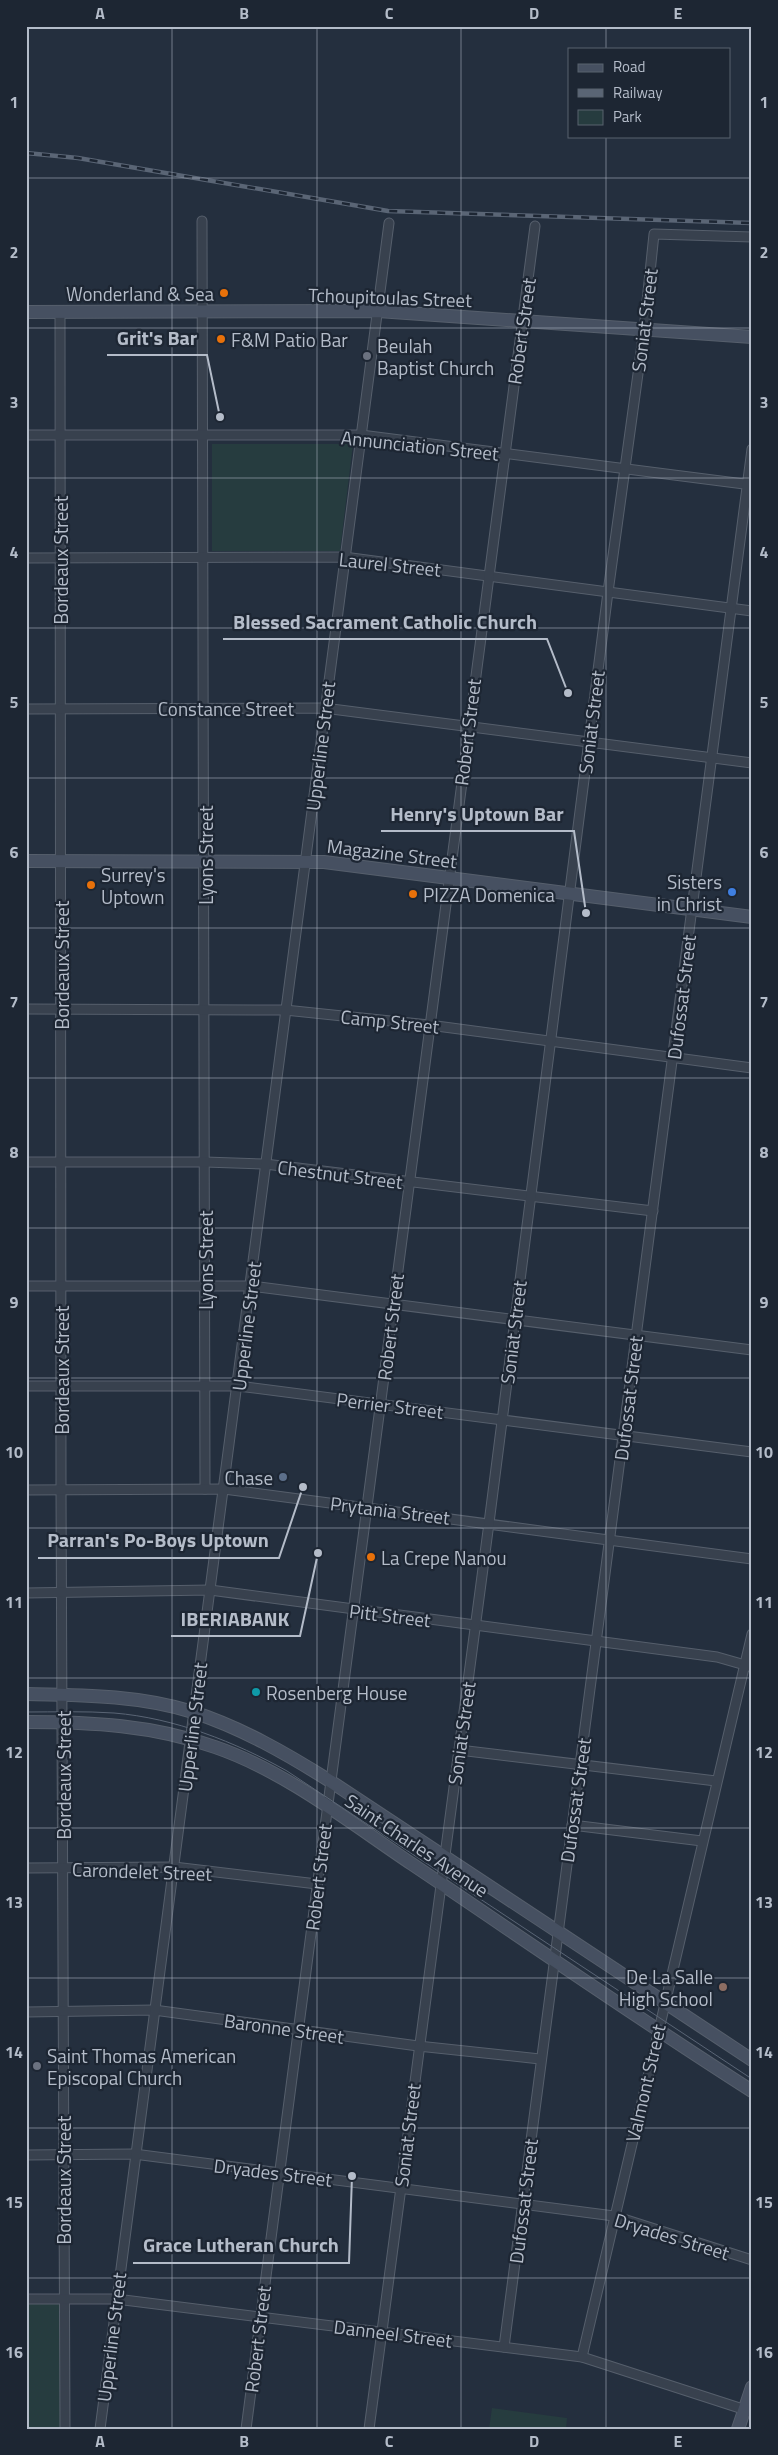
<svg xmlns="http://www.w3.org/2000/svg" width="778" height="2455" viewBox="0 0 778 2455" font-family="'Titillium Web',sans-serif">
  <style>
    .green { fill: #263c3f }
    .lines { fill: none; stroke-linecap: round; stroke-linejoin: round }
    .street-casing { stroke: #565f6c; stroke-width: 11 }
    .secondary-casing { stroke: #565f6c; stroke-width: 14 }
    .street { stroke: #38414e; stroke-width: 9 }
    .secondary { stroke: #465061; stroke-width: 12 }
    .tram { stroke: #5a6575; stroke-width: 1 }
    .rail-casing { stroke: #5a6575; stroke-width: 4.5 }
    .rail { stroke: #1d2633; stroke-width: 2.5; stroke-dasharray: 8; stroke-linecap: butt }
    .grid { fill: none; stroke: #b4bcc9; stroke-width: 1; stroke-opacity: 0.55 }
    .food-dot { fill: #e8710a; stroke: #1d2633; stroke-width: 2 }
    .worship-dot { fill: #6b7280; stroke: #1d2633; stroke-width: 2 }
    .shop-dot { fill: #3f7fe0; stroke: #1d2633; stroke-width: 2 }
    .service-dot { fill: #5c6f8a; stroke: #1d2633; stroke-width: 2 }
    .culture-dot { fill: #0f9aa8; stroke: #1d2633; stroke-width: 2 }
    .education-dot { fill: #8d6e63; stroke: #1d2633; stroke-width: 2 }
    .labels { text-anchor: middle; dominant-baseline: central; stroke-width: 4.5; stroke-linejoin: round; paint-order: stroke }
    .poi-label { font-size: 19px; fill: #b4bcc9; stroke: #1d2633; text-anchor: start }
    .street-label { font-size: 19px; fill: #b4bcc9; stroke: #1d2633 }
    .leader { fill: none; stroke: #b4bcc9; stroke-width: 2 }
    .callout-dot { fill: #b4bcc9; stroke: #1d2633; stroke-width: 2 }
    .callout-label { font-size: 20px; text-anchor: middle; font-weight: bold; fill: #b4bcc9; stroke: #1d2633; stroke-width: 4.5; stroke-linejoin: round; paint-order: stroke }
    .neatline { fill: none; stroke: #b4bcc9; stroke-width: 2 }
    .grid-label { font-size: 16px; text-anchor: middle; font-weight: bold; fill: #b4bcc9 }
  </style>
  <rect width="100%" height="100%" fill="#242f3e"/>
  <g class="green">
    <polygon points="212,444 353,444 340,551 212,551"/>
    <polygon points="26,2299 63,2299 65,2429 26,2429"/>
    <polygon points="492,2408 567,2418 566,2429 489,2429"/>
  </g>
  <g class="lines">
    <defs>
      <g id="street">
        <polyline points="202,221 205,1489"/>
        <polyline points="60,311 61,1490 65,2429"/>
        <polyline points="26,435 361,435 752,485"/>
        <polyline points="26,558 344,557 752,611"/>
        <polyline points="26,709 324,708 752,763"/>
        <polyline points="26,1009 285,1010 429,1025 752,1068"/>
        <polyline points="26,1162 205,1162 265,1164 653,1211"/>
        <polyline points="26,1286 251,1286 752,1350"/>
        <polyline points="26,1386 238,1386 752,1452"/>
        <polyline points="26,1490 224,1489 752,1559"/>
        <polyline points="26,1593 210,1590 717,1657 752,1667"/>
        <polyline points="459,1750 716,1781"/>
        <polyline points="572,1825 702,1841"/>
        <polyline points="26,1868 174,1867 317,1884"/>
        <polyline points="26,2012 154,2010 418,2046 540,2059"/>
        <polyline points="26,2155 134,2154 614,2216 752,2260"/>
        <polyline points="26,2299 116,2299 582,2357 752,2412"/>
        <polyline points="504,2347 752,449"/>
        <polyline points="582,2357 752,1634"/>
        <polyline points="100,2429 389,223"/>
        <polyline points="246,2429 535,226"/>
        <polyline points="369,2429 489,1523 608,592 644,330 654,234 752,237"/>
      </g>
      <g id="secondary">
        <polyline points="26,312 378,311 752,337"/>
        <polyline points="26,861 324,862 752,917"/>
        <path d="M26 1694C82 1695 140 1695 193 1712 242 1728 287 1754 330 1781L752 2060"/>
        <path d="M26 1722C91 1722 153 1725 215 1747 285 1771 351 1823 412 1864 525 1940 637 2018 752 2091"/>
        <polyline points="738,2429 752,2387"/>
      </g>
    </defs>
    <use href="#street" class="street-casing"/>
    <use href="#secondary" class="secondary-casing"/>
    <use href="#street" class="street"/>
    <use href="#secondary" class="secondary"/>
    <path class="tram" d="M26 1712C55 1712 85 1711 114 1713 175 1718 235 1742 287 1771L752 2079"/>
    <defs>
      <polyline id="rail" points="26,153 78,158 388,211 752,223"/>
    </defs>
    <use href="#rail" class="rail-casing"/>
    <use href="#rail" class="rail"/>
  </g>
  <path class="grid" d="M172 26V2429M317 26V2429M461 26V2429M606 26V49M606 136V2429M26 178H752M26 328H752M26 478H752M26 628H752M26 778H752M26 928H752M26 1078H752M26 1228H752M26 1378H752M26 1528H752M26 1678H752M26 1828H752M26 1978H752M26 2128H752M26 2278H752"/>
  <g class="food-dot">
    <circle cx="224" cy="293" r="5"/>
    <circle cx="221" cy="339" r="5"/>
    <circle cx="91" cy="885" r="5"/>
    <circle cx="413" cy="894" r="5"/>
    <circle cx="371" cy="1557" r="5"/>
  </g>
  <g class="worship-dot">
    <circle cx="367" cy="356" r="5"/>
    <circle cx="37" cy="2066" r="5"/>
  </g>
  <circle class="shop-dot" cx="732" cy="892" r="5"/>
  <circle class="service-dot" cx="283" cy="1477" r="5"/>
  <circle class="culture-dot" cx="256" cy="1692" r="5"/>
  <circle class="education-dot" cx="723" cy="1987" r="5"/>
  <g class="labels">
    <g class="poi-label">
      <text x="214" y="293" text-anchor="end">Wonderland &amp; Sea</text>
      <text x="231" y="339">F&amp;M Patio Bar</text>
      <text x="377" y="345">Beulah<tspan x="377" dy="22">Baptist Church</tspan></text>
      <text x="101" y="874">Surrey's<tspan x="101" dy="22">Uptown</tspan></text>
      <text x="722" y="881" text-anchor="end">Sisters<tspan x="722" dy="22">in Christ</tspan></text>
      <text x="423" y="894">PIZZA Domenica</text>
      <text x="273" y="1477" text-anchor="end">Chase</text>
      <text x="381" y="1557">La Crepe Nanou</text>
      <text x="266" y="1692">Rosenberg House</text>
      <text x="713" y="1976" text-anchor="end">De La Salle<tspan x="713" dy="22">High School</tspan></text>
      <text x="47" y="2055">Saint Thomas American<tspan x="47" dy="22">Episcopal Church</tspan></text>
    </g>
    <g class="street-label">
      <text transform="translate(390 297) rotate(2)">Tchoupitoulas Street</text>
      <text transform="translate(644 320) rotate(-83)">Soniat Street</text>
      <text transform="translate(521 331) rotate(-82)">Robert Street</text>
      <text transform="translate(420 445) rotate(6)">Annunciation Street</text>
      <text transform="translate(60 560) rotate(-90)">Bordeaux Street</text>
      <text transform="translate(390 564) rotate(6)">Laurel Street</text>
      <text x="226" y="708">Constance Street</text>
      <text transform="translate(591 722) rotate(-83)">Soniat Street</text>
      <text transform="translate(467 732) rotate(-83)">Robert Street</text>
      <text transform="translate(320 746) rotate(-83)">Upperline Street</text>
      <text transform="translate(392 853) rotate(7)">Magazine Street</text>
      <text transform="translate(205 855) rotate(-90)">Lyons Street</text>
      <text transform="translate(61 965) rotate(-90)">Bordeaux Street</text>
      <text transform="translate(681 997) rotate(-83)">Dufossat Street</text>
      <text transform="translate(390 1021) rotate(6)">Camp Street</text>
      <text transform="translate(340 1174) rotate(7)">Chestnut Street</text>
      <text transform="translate(205 1260) rotate(-90)">Lyons Street</text>
      <text transform="translate(246 1326) rotate(-83)">Upperline Street</text>
      <text transform="translate(390 1327) rotate(-83)">Robert Street</text>
      <text transform="translate(513 1332) rotate(-83)">Soniat Street</text>
      <text transform="translate(61 1370) rotate(-90)">Bordeaux Street</text>
      <text transform="translate(628 1398) rotate(-83)">Dufossat Street</text>
      <text transform="translate(390 1405) rotate(7)">Perrier Street</text>
      <text transform="translate(390 1510) rotate(7)">Prytania Street</text>
      <text transform="translate(390 1615) rotate(7)">Pitt Street</text>
      <text transform="translate(192 1727) rotate(-83)">Upperline Street</text>
      <text transform="translate(461 1733) rotate(-82)">Soniat Street</text>
      <text transform="translate(63 1775) rotate(-90)">Bordeaux Street</text>
      <text transform="translate(575 1800) rotate(-82)">Dufossat Street</text>
      <text transform="translate(417 1845) rotate(34)">Saint Charles Avenue</text>
      <text transform="translate(142 1871) rotate(2)">Carondelet Street</text>
      <text transform="translate(318 1877) rotate(-83)">Robert Street</text>
      <text transform="translate(284 2028) rotate(8)">Baronne Street</text>
      <text transform="translate(645 2083) rotate(-77)">Valmont Street</text>
      <text transform="translate(407 2135) rotate(-83)">Soniat Street</text>
      <text transform="translate(273 2172) rotate(7)">Dryades Street</text>
      <text transform="translate(63 2180) rotate(-90)">Bordeaux Street</text>
      <text transform="translate(523 2201) rotate(-83)">Dufossat Street</text>
      <text transform="translate(672 2236) rotate(17)">Dryades Street</text>
      <text transform="translate(393 2333) rotate(7)">Danneel Street</text>
      <text transform="translate(111 2337) rotate(-83)">Upperline Street</text>
      <text transform="translate(257 2339) rotate(-83)">Robert Street</text>
    </g>
  </g>
  <path class="leader" d="M220 417L207 355H107M568 693L547 639H223M586 913L574 831H381M303 1487L279 1558H38M318 1553L300 1636H171M352 2176L349 2263H133"/>
  <g class="callout-dot">
    <circle cx="220" cy="417" r="5"/>
    <circle cx="568" cy="693" r="5"/>
    <circle cx="586" cy="913" r="5"/>
    <circle cx="303" cy="1487" r="5"/>
    <circle cx="318" cy="1553" r="5"/>
    <circle cx="352" cy="2176" r="5"/>
  </g>
  <g class="callout-label">
    <text x="157" y="345">Grit's Bar</text>
    <text x="385" y="629">Blessed Sacrament Catholic Church</text>
    <text x="477" y="821">Henry's Uptown Bar</text>
    <text x="158" y="1547">Parran's Po-Boys Uptown</text>
    <text x="235" y="1626">IBERIABANK</text>
    <text x="241" y="2252">Grace Lutheran Church</text>
  </g>
  <rect width="778" height="2455" fill="none" stroke="#1d2633" stroke-width="55"/>
  <rect x="568" y="48" width="162" height="90" fill="#1d2633" stroke="#59626f"/>
  <rect x="578" y="64" width="25" height="8" fill="#465061" stroke="#59626f"/>
  <text x="613" y="72" font-size="15" fill="#b4bcc9">Road</text>
  <rect x="578" y="89" width="25" height="8" fill="#5a6575" stroke="#59626f"/>
  <text x="613" y="98" font-size="15" fill="#b4bcc9">Railway</text>
  <rect x="578" y="110" width="25" height="15" fill="#263c3f" stroke="#59626f"/>
  <text x="613" y="122" font-size="15" fill="#b4bcc9">Park</text>
  <rect x="28" y="28" width="722" height="2400" class="neatline"/>
  <g class="grid-label">
    <text x="100" y="19">A</text>
    <text x="244" y="19">B</text>
    <text x="389" y="19">C</text>
    <text x="534" y="19">D</text>
    <text x="678" y="19">E</text>
    <text x="14" y="108">1</text>
    <text x="764" y="108">1</text>
    <text x="14" y="258">2</text>
    <text x="764" y="258">2</text>
    <text x="14" y="408">3</text>
    <text x="764" y="408">3</text>
    <text x="14" y="558">4</text>
    <text x="764" y="558">4</text>
    <text x="14" y="708">5</text>
    <text x="764" y="708">5</text>
    <text x="14" y="858">6</text>
    <text x="764" y="858">6</text>
    <text x="14" y="1008">7</text>
    <text x="764" y="1008">7</text>
    <text x="14" y="1158">8</text>
    <text x="764" y="1158">8</text>
    <text x="14" y="1308">9</text>
    <text x="764" y="1308">9</text>
    <text x="14" y="1458">10</text>
    <text x="764" y="1458">10</text>
    <text x="14" y="1608">11</text>
    <text x="764" y="1608">11</text>
    <text x="14" y="1758">12</text>
    <text x="764" y="1758">12</text>
    <text x="14" y="1908">13</text>
    <text x="764" y="1908">13</text>
    <text x="14" y="2058">14</text>
    <text x="764" y="2058">14</text>
    <text x="14" y="2208">15</text>
    <text x="764" y="2208">15</text>
    <text x="14" y="2358">16</text>
    <text x="764" y="2358">16</text>
    <text x="100" y="2447">A</text>
    <text x="244" y="2447">B</text>
    <text x="389" y="2447">C</text>
    <text x="534" y="2447">D</text>
    <text x="678" y="2447">E</text>
  </g>
</svg>
